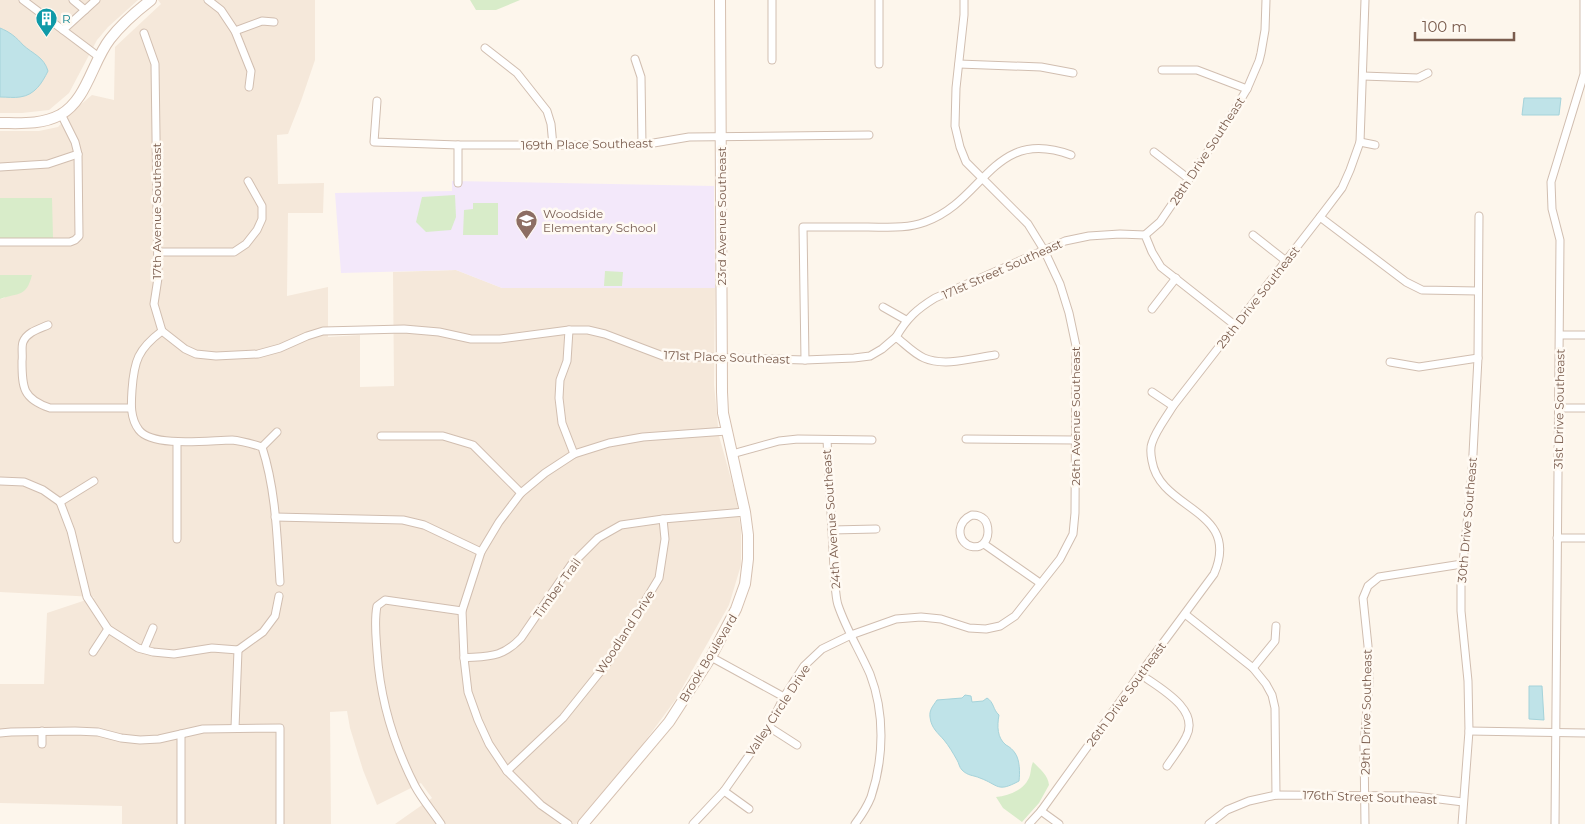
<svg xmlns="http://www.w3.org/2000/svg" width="1585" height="824" viewBox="0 0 1585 824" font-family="Montserrat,sans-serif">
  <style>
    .residential { fill: #f5e8da }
    .education { fill: #f3e8fa }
    .green { fill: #d8ecc9 }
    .water { fill: #bfe3e8; stroke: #a5d3da }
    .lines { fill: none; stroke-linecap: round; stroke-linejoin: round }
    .street-casing { stroke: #d1beb0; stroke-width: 9 }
    .secondary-casing { stroke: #d6c0b0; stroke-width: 12 }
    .street { stroke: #fff; stroke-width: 7 }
    .secondary { stroke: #fff; stroke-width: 10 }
    .labels { text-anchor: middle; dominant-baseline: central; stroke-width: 5; stroke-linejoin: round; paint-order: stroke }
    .culture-label { font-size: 12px; fill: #0d838f; stroke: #fffaf3; text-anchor: start }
    .street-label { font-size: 12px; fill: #7a5c4d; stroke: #fffaf3 }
    .education-label { font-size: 12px; fill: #785e54; stroke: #fffaf3; text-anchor: start }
  </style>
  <rect width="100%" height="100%" fill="#fdf6ec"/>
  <g class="residential">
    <polygon points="0,0 138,0 108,27 97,40 69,93 49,110 22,113 0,113"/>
    <polygon points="158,0 315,0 315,60 301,101 288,134 277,135 278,184 324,183 323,213 288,213 287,296 328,287 328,337 360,335 360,387 394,386 393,272 456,270 502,288 715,288 714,385 719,436 735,493 741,529 741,565 729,605 676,699 643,744 576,824 395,824 432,798 421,783 377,805 363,770 350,728 347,711 330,712 331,824 122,824 122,806 0,803 0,684 44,684 47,613 95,597 0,592 0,299 4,298 32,275 0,275 0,131 39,131 58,127 73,111 92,95 114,100 115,47 161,4"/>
  </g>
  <polygon class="education" points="452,181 714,186 715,288 502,288 456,270 341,273 335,193 452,191"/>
  <g class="green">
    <polygon points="470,0 520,0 496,10 476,10"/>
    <polygon points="455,195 456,217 451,230 426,232 416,222 422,197"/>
    <polygon points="0,198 52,198 53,238 0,238"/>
    <polygon points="473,203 498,203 498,235 463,235 464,210 473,209"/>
    <polygon points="605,271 623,272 622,286 604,286"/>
    <path d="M0 275H32C26 298 19 292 0 299Z"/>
    <path d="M1033 762C1040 769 1048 775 1049 785L1039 803 1022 822 1003 808 996 797C1010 796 1026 789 1030 775 1031 771 1031 766 1033 762Z"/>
  </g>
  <g class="water">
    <path d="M0 28C10 32 16 37 23 45 33 54 44 57 48 71 42 83 35 95 20 97 14 98 7 97 0 97Z"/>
    <polygon points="1524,98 1561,98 1559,115 1522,115"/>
    <polygon points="1529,686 1542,686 1544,720 1529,719"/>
    <path d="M965 695 971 696 972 702 983 701 987 698C994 702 993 710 999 715 997 726 997 738 1006 745 1010 747 1013 750 1015 753 1020 760 1020 773 1019 781 997 793 999 785 980 778 973 775 968 776 962 770 959 767 959 763 957 760 953 753 949 746 944 740 938 733 931 728 930 717 929 710 933 706 937 700L962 698Z"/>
  </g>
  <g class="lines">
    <defs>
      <g id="street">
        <polyline points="23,0 63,30"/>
        <polyline points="73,0 85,10"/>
        <polyline points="96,0 63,30 99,57"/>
        <polyline points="208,0 221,10 235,31 251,71 249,87"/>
        <polyline points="772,0 772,60"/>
        <polyline points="879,0 879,64"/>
        <polyline points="235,31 262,21 274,22"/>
        <path d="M144 33 155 64 158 278 154 304 162 331C138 349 134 361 132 390 131 404 130 418 139 430 153 448 211 440 232 440 243 441 252 444 262 447L277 432"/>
        <polyline points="485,48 517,73 547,111 551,124 553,146"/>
        <polyline points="635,59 641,77 642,145"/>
        <polyline points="959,64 1041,67 1073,73"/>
        <polyline points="1162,70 1197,70 1247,89"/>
        <polyline points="1363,76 1418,78 1428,73"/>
        <polyline points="377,101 374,142 458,145 642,145 689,137 869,135"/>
        <polyline points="1360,142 1375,145"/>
        <polyline points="1154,152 1189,179"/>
        <polyline points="0,167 48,164 78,154"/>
        <polyline points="458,183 458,145"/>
        <polyline points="1320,217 1406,282 1422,290 1478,291"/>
        <polyline points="1145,235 1160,222 1225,126 1247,89 1259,61 1261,53 1265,30 1266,0"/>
        <polyline points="1253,235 1286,261"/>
        <polyline points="0,242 70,242 75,240 79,236 78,154 75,142 61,114"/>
        <polyline points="158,252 234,252 246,244 257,230 262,219 262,206 248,181"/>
        <polyline points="883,307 906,320"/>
        <polyline points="1152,309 1176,278"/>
        <path d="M48 325C39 329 27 332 23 342 21 347 23 356 22 361 22 388 23 399 50 408H131"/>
        <polyline points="569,330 567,361 560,380 559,398 562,423 574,454"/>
        <path d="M162 331 185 349 196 354 216 356 258 354 280 348 307 336 323 331 404 329 439 332 471 339H500L569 330H588L605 334 663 356 805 360 854 358 870 356 882 349 896 337C905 344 913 353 924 358 945 367 973 358 995 355"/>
        <polyline points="1560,335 1585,335"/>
        <path d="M896 337C907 318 917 309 935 298L1065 241 1089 236 1120 234 1145 235 1152 252 1161 267 1236 326"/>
        <path d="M805 360 803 227C825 227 846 227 868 227 887 227 906 229 925 222 985 201 993 126 1071 155"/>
        <polyline points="1390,362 1419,367 1478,358"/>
        <polyline points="1152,392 1173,406"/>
        <polyline points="1558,408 1585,408"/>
        <polyline points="381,436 443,436 473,445 521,493"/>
        <polyline points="966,439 1075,440"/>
        <path d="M827 440 835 586C836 592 836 599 838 605 846 629 860 651 870 674 885 713 884 758 871 797 867 807 861 816 855 824"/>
        <path d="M262 447C276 490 277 537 280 582"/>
        <polyline points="732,454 779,441 798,439 872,440"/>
        <polyline points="0,481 24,482 43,490 60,502"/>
        <polyline points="60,502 71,531 87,597 108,629 138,648 153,652 174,654 212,648 238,650"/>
        <polyline points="60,502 94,481"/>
        <path d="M972 515C983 515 988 521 988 532 987 554 959 550 960 530 961 522 965 518 972 515Z"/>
        <polyline points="275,517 403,520 424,525 481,552"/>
        <polyline points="832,530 876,529"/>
        <polyline points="1557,538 1585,538"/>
        <polyline points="177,539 177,442"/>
        <polyline points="984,544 1040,583"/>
        <polyline points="1185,614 1253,668 1266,684 1272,695 1275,708 1276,795"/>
        <polyline points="144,649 153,628"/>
        <polyline points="238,650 263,632 275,616 279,596"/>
        <polyline points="93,652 108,629"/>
        <polyline points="711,657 784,697"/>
        <path d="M464 658C489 656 502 658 521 638L571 565 598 538 621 525 663 519 745 512"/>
        <polyline points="1253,668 1275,641 1276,626"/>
        <path d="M1140 674C1158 687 1201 709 1186 737 1181 747 1173 757 1167 766"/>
        <polyline points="769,727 797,745"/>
        <polyline points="235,728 238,650"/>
        <polyline points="42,731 42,744"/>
        <polyline points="1469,731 1585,733"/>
        <polyline points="0,733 11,732 75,731 98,732 121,738 140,740 159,739 203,729 280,728 280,824"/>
        <polyline points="181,734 181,824"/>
        <polyline points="507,771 563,718 608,662 659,578 665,539 663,519"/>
        <polyline points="724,791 749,809"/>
        <polyline points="1041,811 1059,824"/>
        <path d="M441 824C433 812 422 799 415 786 393 743 380 699 377 651 376 636 374 621 377 606L385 600 462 611"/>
        <polyline points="568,824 541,805 507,771 489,744 478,720 468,692 464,658 462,611 481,552 499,522 521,493 545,473 574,454 609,443 643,437 727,431"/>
        <polyline points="693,824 724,791 769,727 784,697 804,666 822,649 851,635 896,619 921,617 941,619 969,628 986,629 1000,626 1015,616 1060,559 1073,534 1075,513 1076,346 1069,313 1060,284 1044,250 1028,224 966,162 960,147 955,126 956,88 964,15 964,0"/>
        <path d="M1029 824 1041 811 1140 674 1214 574C1242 509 1160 511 1152 461 1151 456 1150 448 1152 443 1156 430 1166 418 1173 406L1320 217 1342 188 1350 170 1360 142 1365 0"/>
        <polyline points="1209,824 1227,810 1249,801 1276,795 1415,796 1463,802"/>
        <polyline points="1365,824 1364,746 1369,682 1368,646 1363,598 1368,586 1379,577 1462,564"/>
        <polyline points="1462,824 1469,731 1468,681 1461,611 1461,584 1472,473 1478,358 1479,216"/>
        <polyline points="1555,824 1560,240 1552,209 1551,182 1584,74 1584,0"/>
      </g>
      <g id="secondary">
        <path d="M0 123C20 123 41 125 60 115 87 100 92 62 110 39 120 26 138 10 151 0"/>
        <polyline points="583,824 669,722 711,657 736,609 745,584 748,559 748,535 745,512 723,413 722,392 720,0"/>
      </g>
    </defs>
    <use href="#street" class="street-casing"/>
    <use href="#secondary" class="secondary-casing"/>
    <use href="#street" class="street"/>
    <use href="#secondary" class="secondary"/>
  </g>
  <defs>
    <symbol id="building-pin" viewBox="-11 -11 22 30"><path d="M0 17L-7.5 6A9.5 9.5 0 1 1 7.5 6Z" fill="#0f9aa8" stroke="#fffaf3"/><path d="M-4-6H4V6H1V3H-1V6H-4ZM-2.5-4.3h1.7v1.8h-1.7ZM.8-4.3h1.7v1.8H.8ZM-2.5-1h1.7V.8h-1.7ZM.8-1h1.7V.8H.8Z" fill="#fff"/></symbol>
    <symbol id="school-pin" viewBox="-11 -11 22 30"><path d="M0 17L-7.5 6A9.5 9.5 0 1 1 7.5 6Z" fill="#8d6e63" stroke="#fffaf3"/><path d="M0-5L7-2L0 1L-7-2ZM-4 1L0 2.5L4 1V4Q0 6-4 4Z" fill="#fff"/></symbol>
  </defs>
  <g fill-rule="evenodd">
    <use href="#building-pin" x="34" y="6" width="25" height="34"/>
    <use href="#school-pin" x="514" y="208" width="25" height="34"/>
  </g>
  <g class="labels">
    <g class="culture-label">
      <text x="62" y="18">R</text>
    </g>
    <g class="street-label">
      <text transform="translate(587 144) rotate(-1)">169th Place Southeast</text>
      <text transform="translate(1207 151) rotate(-57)">28th Drive Southeast</text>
      <text transform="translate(156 211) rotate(-90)">17th Avenue Southeast</text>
      <text transform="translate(721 216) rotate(-90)">23rd Avenue Southeast</text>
      <text transform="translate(1002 269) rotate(-24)">171st Street Southeast</text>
      <text transform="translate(1258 297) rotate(-52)">29th Drive Southeast</text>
      <text transform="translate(727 357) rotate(2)">171st Place Southeast</text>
      <text transform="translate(1559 409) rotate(-89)">31st Drive Southeast</text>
      <text transform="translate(1075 416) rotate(-90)">26th Avenue Southeast</text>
      <text transform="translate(831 519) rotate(-94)">24th Avenue Southeast</text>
      <text transform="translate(1467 520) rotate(-85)">30th Drive Southeast</text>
      <text transform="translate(557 588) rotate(-54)">Timber Trail</text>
      <text transform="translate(625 632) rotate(-57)">Woodland Drive</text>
      <text transform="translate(708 658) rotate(-59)">Brook Boulevard</text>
      <text transform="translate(1126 694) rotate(-54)">26th Drive Southeast</text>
      <text transform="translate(778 710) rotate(-57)">Valley Circle Drive</text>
      <text transform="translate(1366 712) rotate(-89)">29th Drive Southeast</text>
      <text transform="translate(1370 797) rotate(2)">176th Street Southeast</text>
    </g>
    <g class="education-label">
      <text x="543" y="213">Woodside<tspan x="543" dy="14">Elementary School</tspan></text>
    </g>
  </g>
  <path d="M1415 32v8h99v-8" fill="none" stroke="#7a5c4d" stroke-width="2.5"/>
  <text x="1422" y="32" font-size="15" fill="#7a5c4d" stroke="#fffaf3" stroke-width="4" paint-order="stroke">100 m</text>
</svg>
